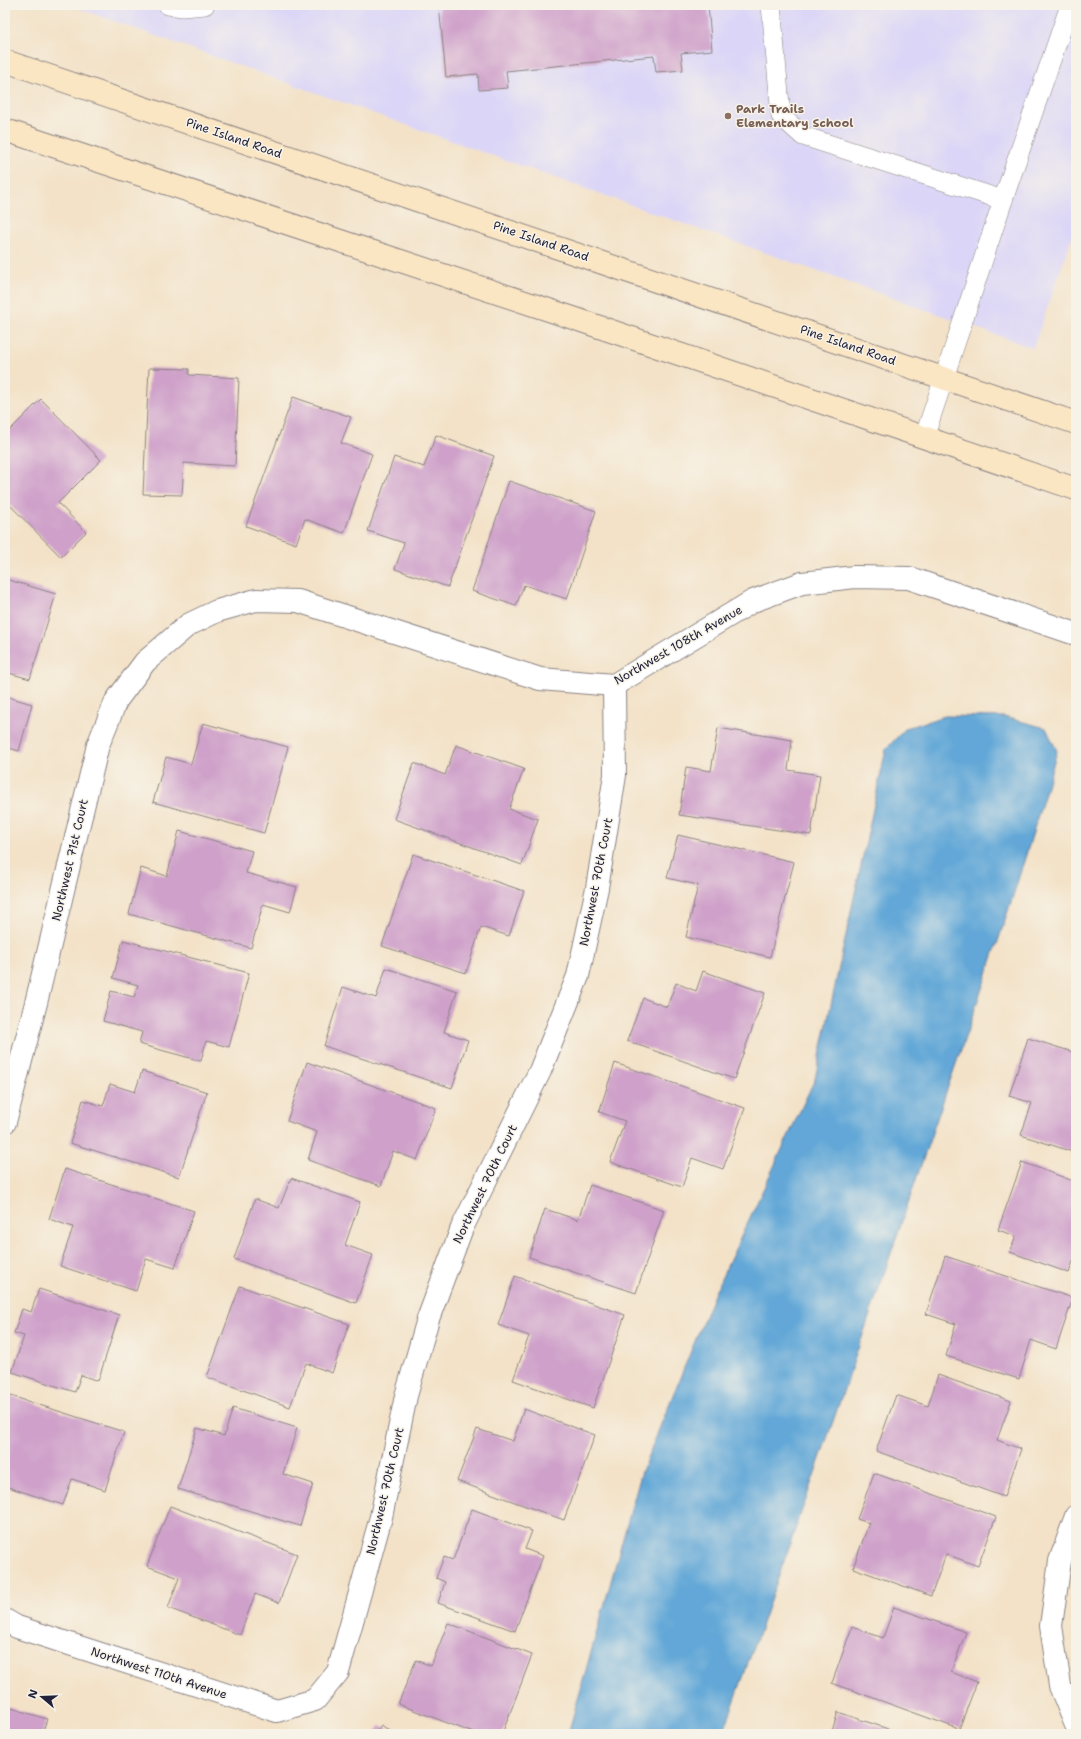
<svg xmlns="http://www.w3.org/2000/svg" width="1081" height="1739" viewBox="0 0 1081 1739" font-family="'Shantell Sans',sans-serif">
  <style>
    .built { fill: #dbd6f7 }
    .water { fill: #62a7d7; stroke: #426489 }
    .building { fill: #cfa1ca }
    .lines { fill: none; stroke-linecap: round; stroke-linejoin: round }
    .lane-casing { stroke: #8a8282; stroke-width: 20 }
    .street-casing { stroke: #8a8282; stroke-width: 24 }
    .secondary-casing { stroke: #8a8282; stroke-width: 24 }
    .lane { stroke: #fff; stroke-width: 19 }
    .street { stroke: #fff; stroke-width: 22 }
    .secondary { stroke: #fbe6c4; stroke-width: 22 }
    .education-dot { fill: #8d6e63; stroke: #f7f3e8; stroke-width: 1.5 }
    .labels { text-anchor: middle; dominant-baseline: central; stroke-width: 3; stroke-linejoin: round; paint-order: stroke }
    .education-label { font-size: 12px; font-weight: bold; fill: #785e54; stroke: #f7f3e8; text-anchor: start }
    .street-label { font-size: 12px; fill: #22223b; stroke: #f7f3e8 }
  </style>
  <rect width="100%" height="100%" fill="#f7f3e8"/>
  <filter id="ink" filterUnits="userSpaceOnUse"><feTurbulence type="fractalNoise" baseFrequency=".025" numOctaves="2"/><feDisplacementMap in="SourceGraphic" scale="8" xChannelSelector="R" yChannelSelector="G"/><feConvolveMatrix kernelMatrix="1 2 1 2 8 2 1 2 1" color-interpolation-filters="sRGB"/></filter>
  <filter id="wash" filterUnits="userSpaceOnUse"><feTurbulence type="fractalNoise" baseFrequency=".012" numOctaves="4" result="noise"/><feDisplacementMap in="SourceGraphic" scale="16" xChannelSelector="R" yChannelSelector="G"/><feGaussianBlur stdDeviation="0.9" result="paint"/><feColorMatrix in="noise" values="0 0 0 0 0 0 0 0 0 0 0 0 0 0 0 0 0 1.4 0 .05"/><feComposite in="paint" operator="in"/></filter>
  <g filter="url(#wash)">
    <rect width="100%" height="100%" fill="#f3e2c8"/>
    <polygon class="built" points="69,5 1076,5 1076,226 1033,348"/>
    <path class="water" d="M945 716 1004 717 1046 728 1057 751C1021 880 976 1006 932 1133 864 1334 794 1534 723 1734H568L642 1471 715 1292 815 1079 886 749 906 728Z"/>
    <g id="blocks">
      <g class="building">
        <polygon points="439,5 708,5 712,50 681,53 683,70 656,72 654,56 506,71 508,88 479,90 478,74 446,77"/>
        <polygon points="149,368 189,369 189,375 239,378 235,466 184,463 182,495 143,494"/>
        <polygon points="293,397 351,417 341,443 372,454 344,533 305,519 296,544 246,526"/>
        <polygon points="41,399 101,460 58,503 86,532 61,557 5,500 5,435"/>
        <polygon points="436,435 494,456 448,587 395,569 404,543 368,531 394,457 424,467"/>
        <polygon points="509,481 596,511 567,599 524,585 516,606 472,591"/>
        <polygon points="5,579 56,594 30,679 5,672"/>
        <polygon points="5,696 32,704 19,751 5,747"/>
        <polygon points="203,723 288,747 264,833 153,802 166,757 191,764"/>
        <polygon points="718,728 792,740 788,770 820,775 811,835 679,815 686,767 711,771"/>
        <polygon points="456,745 524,769 509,809 538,819 522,865 394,819 414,763 445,775"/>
        <polygon points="179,831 252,851 246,873 297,887 290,912 263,904 251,948 129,914 141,868 167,876"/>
        <polygon points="678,835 794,862 770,957 686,937 698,885 667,878"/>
        <polygon points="413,854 524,891 509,936 481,927 466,973 382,946"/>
        <polygon points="123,940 249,973 229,1047 206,1041 201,1061 139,1044 142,1032 103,1021 111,991 134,997 138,985 113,978"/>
        <polygon points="386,968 457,991 444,1032 468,1040 452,1088 324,1046 343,987 376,998"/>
        <polygon points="703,971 765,993 734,1079 627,1041 643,998 667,1007 676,983 696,991"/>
        <polygon points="1076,1013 1076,1023 1073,1022"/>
        <polygon points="1028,1038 1076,1053 1076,1153 1021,1135 1032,1103 1009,1096"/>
        <polygon points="307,1062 436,1108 417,1160 393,1151 381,1186 308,1160 317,1132 287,1121"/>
        <polygon points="615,1063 745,1108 723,1169 692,1158 682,1187 610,1162 625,1121 599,1112"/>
        <polygon points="142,1071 207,1092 179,1177 70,1143 83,1100 103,1106 110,1084 135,1092"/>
        <polygon points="1022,1162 1076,1182 1076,1252 1069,1273 1010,1252 1016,1236 998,1230"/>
        <polygon points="65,1169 194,1211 175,1268 146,1259 136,1291 60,1266 73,1227 49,1219"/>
        <polygon points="291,1178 360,1202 345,1245 373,1255 356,1303 234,1259 255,1199 279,1208"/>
        <polygon points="590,1185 664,1210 636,1293 529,1257 545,1209 578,1220"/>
        <polygon points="945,1256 1073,1298 1056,1349 1031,1340 1019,1379 946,1356 956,1324 926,1314"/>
        <polygon points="515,1276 625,1315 593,1408 513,1380 529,1336 498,1325"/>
        <polygon points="240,1286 349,1324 332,1373 306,1363 290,1407 207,1377"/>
        <polygon points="39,1289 119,1315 98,1381 81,1375 75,1392 12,1372 24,1336 14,1333 22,1309 31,1312"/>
        <polygon points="938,1375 1011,1401 997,1440 1021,1449 1004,1497 876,1451 896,1395 928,1406"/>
        <polygon points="5,1394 124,1432 105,1490 72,1479 63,1505 5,1486"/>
        <polygon points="233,1408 297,1428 283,1474 313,1484 300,1526 178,1489 197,1428 224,1436"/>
        <polygon points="524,1409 595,1435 564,1520 457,1481 477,1429 513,1441"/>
        <polygon points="874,1473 996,1517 978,1566 946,1554 931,1596 853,1568 869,1523 857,1519"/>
        <polygon points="170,1506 297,1554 279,1603 255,1594 240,1635 168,1608 179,1578 147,1566"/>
        <polygon points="472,1509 532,1531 525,1549 543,1556 515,1631 438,1603 445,1582 436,1578 444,1557 453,1560"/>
        <polygon points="894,1607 966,1632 951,1672 977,1682 959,1729 832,1683 852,1627 883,1638"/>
        <polygon points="448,1623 532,1655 502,1734 476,1734 398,1704 416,1660 431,1666"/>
        <polygon points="5,1706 47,1719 42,1734 5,1734"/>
        <polygon points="838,1712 903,1734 831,1734"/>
        <polygon points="381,1725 395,1734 375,1734"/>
      </g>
    </g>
  </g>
  <g filter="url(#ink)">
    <use href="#blocks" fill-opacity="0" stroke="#8a8282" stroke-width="1"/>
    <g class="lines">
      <defs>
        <g id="lane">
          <polyline points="168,5 183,7 205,5"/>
          <polyline points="771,5 781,116 803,136 1003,200"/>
          <polyline points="924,438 1003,200 1070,5"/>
        </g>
        <g id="street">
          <polyline points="5,1122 36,1003 98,745 116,701 145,662 188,625 217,611 256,600 298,601 540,679 614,685 753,601 802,583 855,577 909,578 1076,634"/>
          <polyline points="1076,1516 1060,1561 1051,1626 1060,1686 1076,1725"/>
          <polyline points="5,1620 17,1627 277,1711 315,1700 338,1672 381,1517 406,1396 428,1319 462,1228 540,1071 578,976 597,888 615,775 614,685"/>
        </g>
        <g id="secondary">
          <polyline points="5,61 1076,423"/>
          <polyline points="5,130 567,316 1076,489"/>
        </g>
      </defs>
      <use href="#lane" class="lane-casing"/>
      <use href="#street" class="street-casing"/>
      <use href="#secondary" class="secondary-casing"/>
      <use href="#lane" class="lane"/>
      <use href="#street" class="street"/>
      <use href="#secondary" class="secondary"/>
    </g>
  </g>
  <circle class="education-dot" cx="728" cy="116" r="4"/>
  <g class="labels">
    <g class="education-label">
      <text x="736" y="109">Park Trails<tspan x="736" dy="14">Elementary School</tspan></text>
    </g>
    <g class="street-label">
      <text transform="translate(234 138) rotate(19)">Pine Island Road</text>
      <text transform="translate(541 241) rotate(19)">Pine Island Road</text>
      <text transform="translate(848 345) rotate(19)">Pine Island Road</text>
      <text transform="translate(678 645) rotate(-30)">Northwest 108th Avenue</text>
      <text transform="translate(70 860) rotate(-77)">Northwest 71st Court</text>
      <text transform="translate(596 882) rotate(-79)">Northwest 70th Court</text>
      <text transform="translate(485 1184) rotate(-64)">Northwest 70th Court</text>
      <text transform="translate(385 1491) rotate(-77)">Northwest 70th Court</text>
      <text transform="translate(159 1673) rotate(18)">Northwest 110th Avenue</text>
    </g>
  </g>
  <rect width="1081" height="1739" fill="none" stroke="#f7f3e8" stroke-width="20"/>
  <g transform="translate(42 1697) rotate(289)" stroke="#f7f3e8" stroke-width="3" paint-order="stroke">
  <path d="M0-3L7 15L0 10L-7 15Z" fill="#22223b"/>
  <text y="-6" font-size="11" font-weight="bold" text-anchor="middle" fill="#22223b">N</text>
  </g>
</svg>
